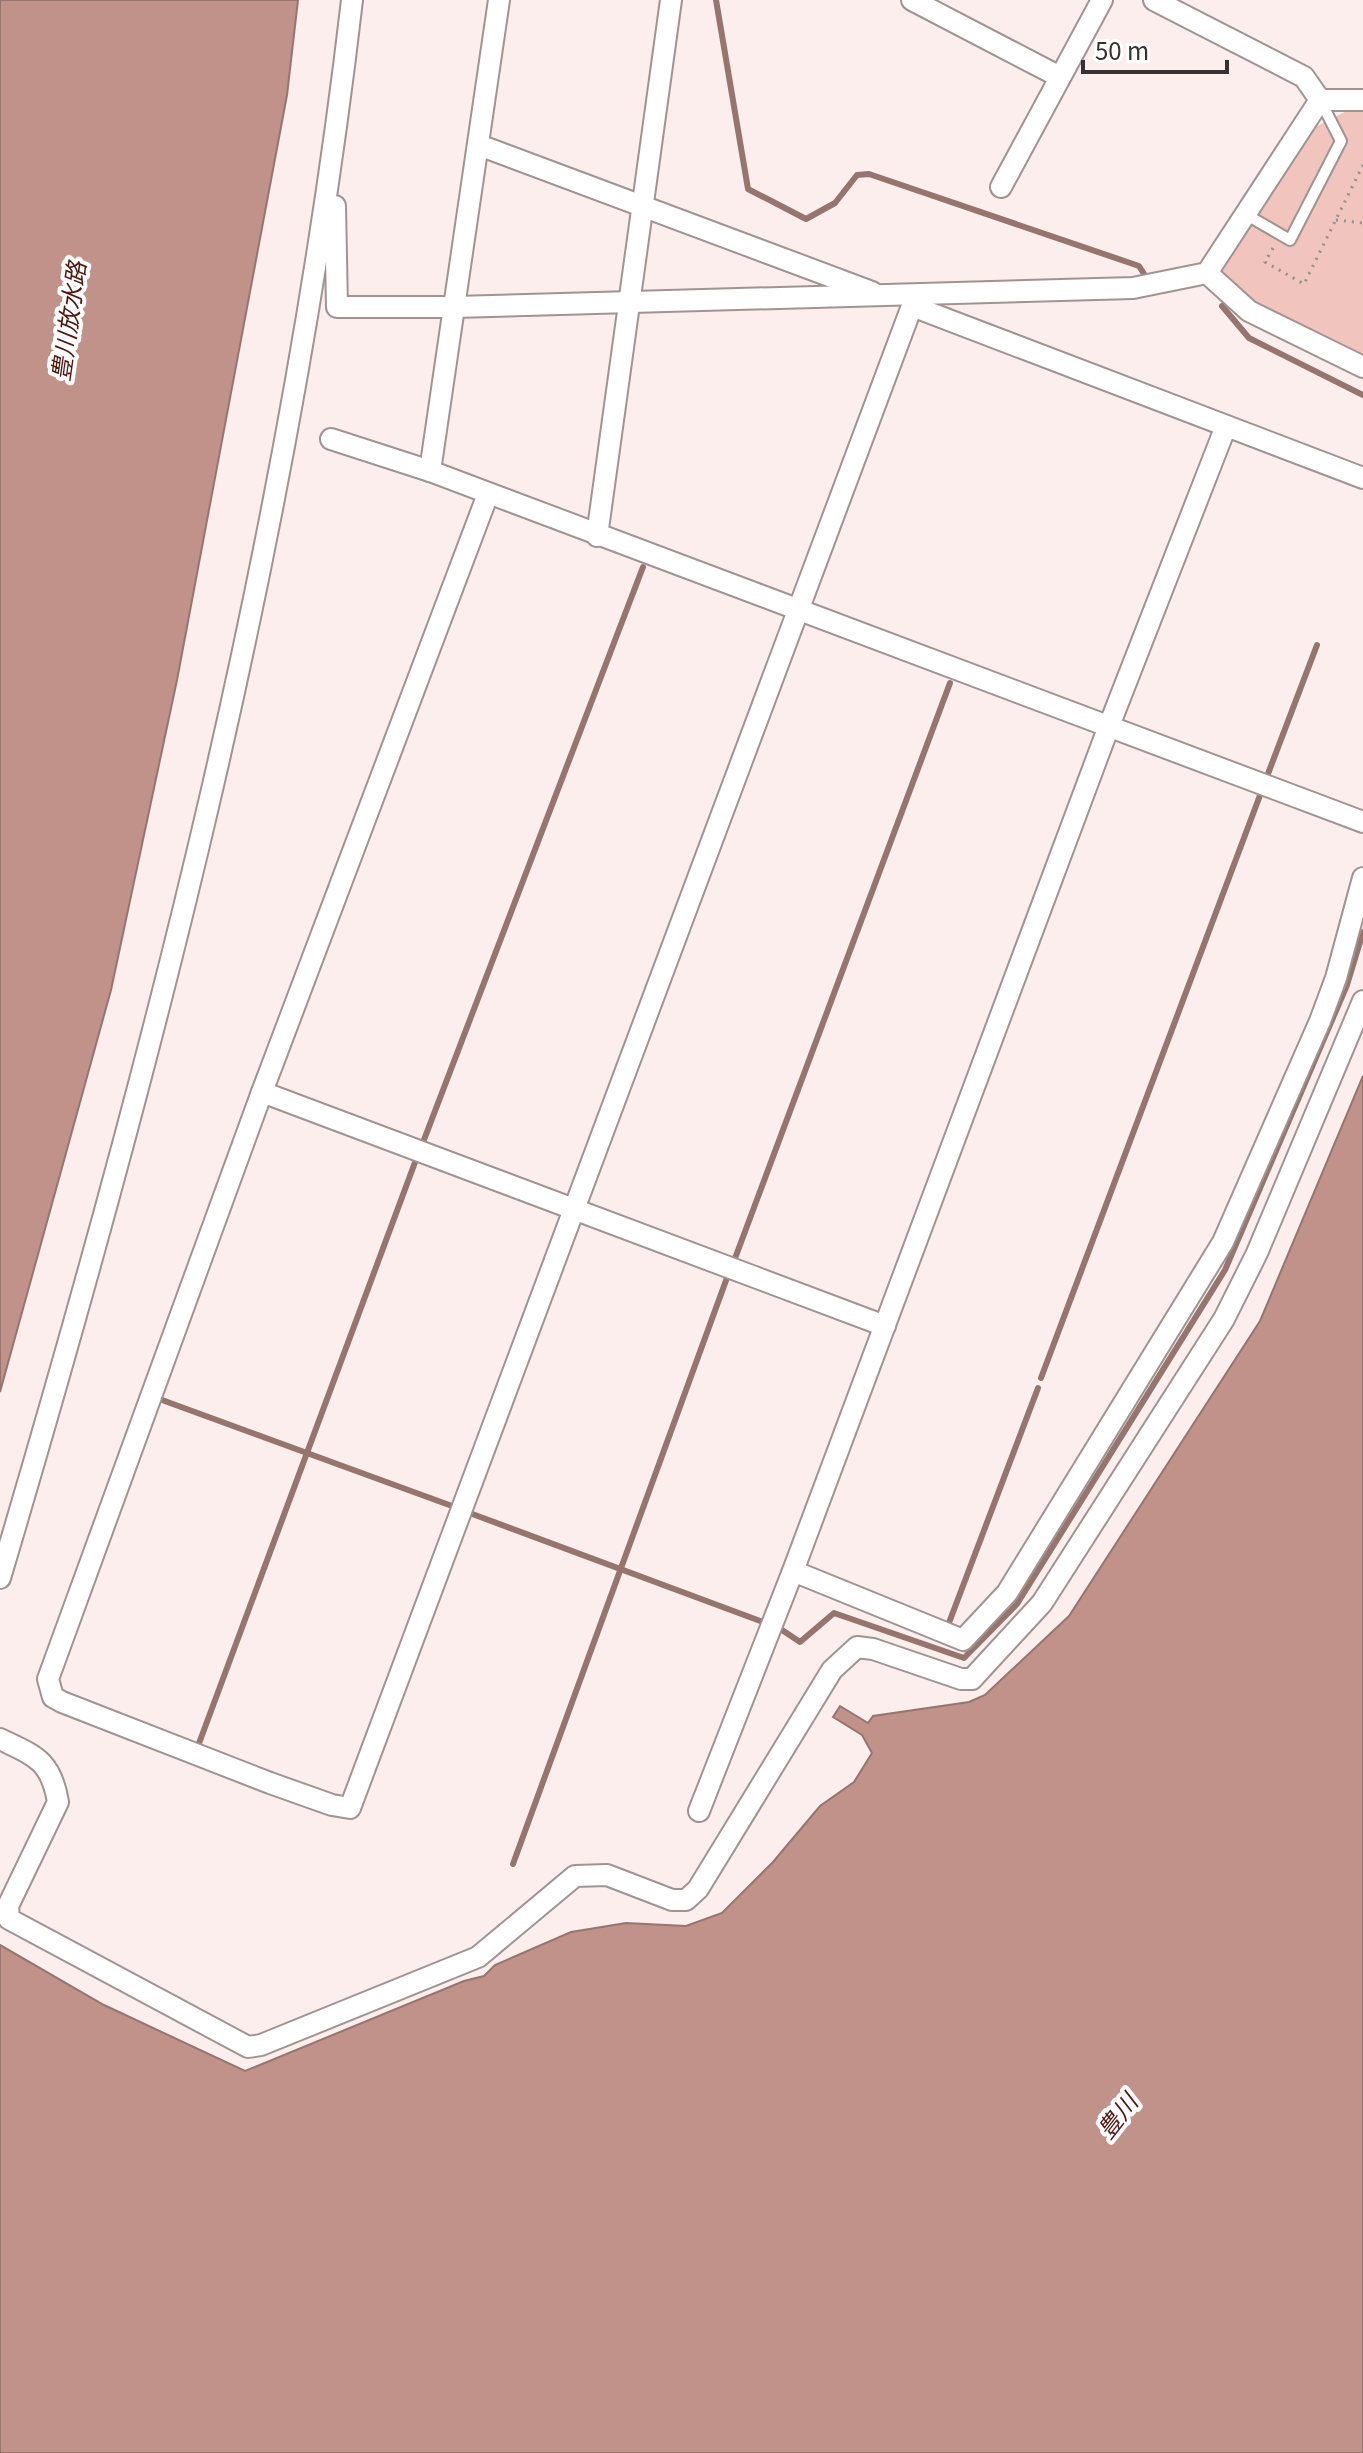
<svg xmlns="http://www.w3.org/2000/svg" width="1363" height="2453" viewBox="0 0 1363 2453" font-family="Georgia,'Noto Sans JP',serif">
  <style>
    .green { fill: #f1c4bd }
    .water { fill: #c0928a; stroke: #97756f; stroke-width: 2 }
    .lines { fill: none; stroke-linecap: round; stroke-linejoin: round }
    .stream { stroke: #97756f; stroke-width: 6 }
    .service-casing { stroke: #a09492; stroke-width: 14 }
    .minor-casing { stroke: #a09492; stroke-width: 24 }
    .path { stroke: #978e8d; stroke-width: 3; stroke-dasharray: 2 6; stroke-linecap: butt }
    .service { stroke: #fff; stroke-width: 10 }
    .minor { stroke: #fff; stroke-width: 20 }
    .labels { text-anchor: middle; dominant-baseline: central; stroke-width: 8; stroke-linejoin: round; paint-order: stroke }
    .water-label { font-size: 24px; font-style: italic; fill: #511711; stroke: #fff }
  </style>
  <rect width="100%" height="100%" fill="#fbeeec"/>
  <polygon class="green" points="1363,109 1363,358 1255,307 1220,272 1307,131 1349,110"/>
  <g class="water">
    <polygon points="0,0 298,0 287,95 177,680 111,990 0,1392"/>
    <polygon points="1363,1076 1363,2453 0,2453 0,1945 104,2005 245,2071 464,1981 484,1976 495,1965 571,1932 626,1923 686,1926 722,1913 773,1862 820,1806 854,1782 872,1753 862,1735 833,1717 840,1706 868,1723 873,1716 969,1702 985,1695 1069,1616 1260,1321"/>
  </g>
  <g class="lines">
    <g class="stream">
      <polyline points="716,0 748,189 806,219 835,203 857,175 869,174 1139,266 1146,277"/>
      <polyline points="1222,306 1249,338 1363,395"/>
      <polyline points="1266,779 1317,645"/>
      <polyline points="422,1145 643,567"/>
      <polyline points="734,1261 950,683"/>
      <polyline points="1041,1378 1262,790"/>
      <polyline points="162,1400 452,1506"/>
      <polyline points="467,1512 763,1622"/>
      <polyline points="947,1628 1038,1388"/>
      <polyline points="782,1630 800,1642 834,1613 964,1658 1017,1604 1225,1270 1347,985 1363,932"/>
      <polyline points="198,1746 417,1157"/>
      <polyline points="513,1864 728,1275"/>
    </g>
    <defs>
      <polyline id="service" points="1245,214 1290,240 1341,141 1320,100"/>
      <g id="minor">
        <polyline points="912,0 1060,77"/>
        <polyline points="1154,0 1304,77 1320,100 1363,100"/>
        <polyline points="479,145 872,292"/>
        <polyline points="1001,187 1102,0"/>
        <polyline points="335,206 337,307 455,307 1133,288 1207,273 1320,100"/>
        <polyline points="1207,273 1249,311 1363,367"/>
        <polyline points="917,295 912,306 1363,478"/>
        <polyline points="331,439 430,471 1363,822"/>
        <polyline points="430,471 499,0"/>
        <polyline points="488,494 262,1092 48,1679 53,1697 62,1702 270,1783 332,1805 350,1808 912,306"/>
        <polyline points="597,536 671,0"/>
        <polyline points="262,1092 885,1326"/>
        <polyline points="793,1571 963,1640 1007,1593 1223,1242 1320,1021 1336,978 1363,878"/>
        <path d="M0 1578C154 1060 290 537 352 0"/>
        <path d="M0 1739C35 1756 51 1760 58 1802L8 1906 9 1919 248 2047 261 2045 478 1957 575 1876 607 1875 672 1900H686L698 1889 832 1670 857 1647 873 1649 961 1679H972L1042 1603 1224 1319 1257 1253 1363 1001"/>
        <polyline points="699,1811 793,1571 1109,726 1226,426"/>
      </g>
    </defs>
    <use href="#service" class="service-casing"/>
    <use href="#minor" class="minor-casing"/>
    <g class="path">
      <polyline points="1336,220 1363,223"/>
      <polyline points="1273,248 1265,262 1304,284 1363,165"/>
    </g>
    <use href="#service" class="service"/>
    <use href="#minor" class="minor"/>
  </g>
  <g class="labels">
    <g class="water-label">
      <text transform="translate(67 321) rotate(-82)">豊川放水路</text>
      <text transform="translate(1116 2115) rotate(-52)">豊川</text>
    </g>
  </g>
  <path d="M1083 60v12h144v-12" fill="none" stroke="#373231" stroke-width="4"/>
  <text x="1095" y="60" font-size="24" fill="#373231" stroke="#ffffff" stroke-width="6" paint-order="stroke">50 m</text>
</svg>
